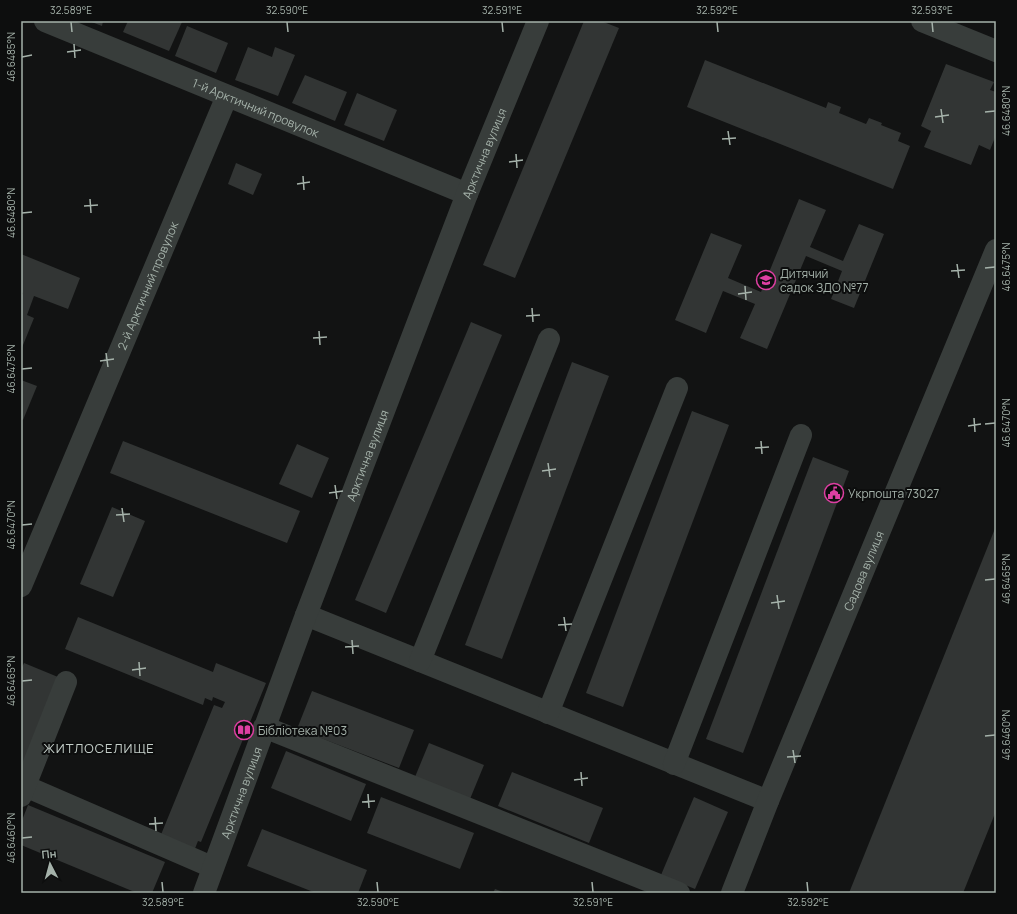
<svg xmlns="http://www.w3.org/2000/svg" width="1017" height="914" viewBox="0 0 1017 914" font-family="Manrope,sans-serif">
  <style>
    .building { fill: #323534 }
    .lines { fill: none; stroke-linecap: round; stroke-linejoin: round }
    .minor { stroke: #383d3b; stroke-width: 22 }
    .ticks { fill: none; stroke: #a5b2aa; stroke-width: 1.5 }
    .labels { text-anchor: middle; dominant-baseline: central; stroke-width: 4; stroke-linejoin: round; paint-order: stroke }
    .street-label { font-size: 12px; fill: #a5b2aa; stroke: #0d0e0e }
    .poi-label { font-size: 12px; fill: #a5b2aa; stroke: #0d0e0e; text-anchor: start }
    .neighbourhood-label { font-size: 13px; letter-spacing: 1px; fill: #c5cfca; stroke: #0d0e0e }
    .neatline { fill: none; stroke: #a5b2aa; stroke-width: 1.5 }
    .ticks-label { font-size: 10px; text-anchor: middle; fill: #a5b2aa }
  </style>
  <rect width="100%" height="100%" fill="#121313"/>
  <g class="building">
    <polygon points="89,21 103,21 102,26"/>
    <polygon points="128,21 179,21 182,22 169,51 123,32"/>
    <polygon points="584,21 601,21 619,28 515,278 483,265"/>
    <polygon points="187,26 228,43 216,73 175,56"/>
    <polygon points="248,47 272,57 275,47 295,55 278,96 235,80"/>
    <polygon points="705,60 826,108 828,102 841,107 839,113 866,124 869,118 882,123 881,125 901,133 898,141 910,146 893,189 687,107"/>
    <polygon points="946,64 994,82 990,90 996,92 996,135 990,150 979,145 971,165 924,147 931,131 921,126"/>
    <polygon points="305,75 347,92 335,121 292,103"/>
    <polygon points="357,93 397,110 384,141 344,125"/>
    <polygon points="236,163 262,174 253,195 228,184"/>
    <polygon points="799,199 826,210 810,247 843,261 859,224 884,234 854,308 831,299 842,271 806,256 767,349 740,338 755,304 723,291 706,333 675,320 711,233 742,245 728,278 761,292"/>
    <polygon points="21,254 80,278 68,309 34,296 27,315 34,318 21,350 21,297 23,293 21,292"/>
    <polygon points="471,322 502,335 386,613 355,600"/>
    <polygon points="572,362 609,376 502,659 465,645"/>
    <polygon points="21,380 37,386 23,420 21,419"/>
    <polygon points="692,411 729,425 623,707 586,693"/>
    <polygon points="123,441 300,511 287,543 110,473"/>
    <polygon points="297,444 329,458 312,498 279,484"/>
    <polygon points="813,457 849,471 743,753 706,739"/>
    <polygon points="112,507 145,521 113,597 80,584"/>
    <polygon points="996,526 996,811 963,893 849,893"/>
    <polygon points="78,617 213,672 216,663 266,683 201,842 198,841 192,856 158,842 214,705 222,708 225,702 213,697 212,701 205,698 203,705 65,649"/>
    <polygon points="24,663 58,677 21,771 21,669"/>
    <polygon points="312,691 414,730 399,768 297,729"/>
    <polygon points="429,743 484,765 470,799 415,777"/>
    <polygon points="286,751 366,784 351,821 271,788"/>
    <polygon points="512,772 603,808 589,843 498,806"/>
    <polygon points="381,797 474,833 460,869 367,833"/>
    <polygon points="694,797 728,812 695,889 661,875"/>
    <polygon points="28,805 165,862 152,893 137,893 21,845 21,823"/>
    <polygon points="262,829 367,870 358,893 316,893 247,866"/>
    <polygon points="495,889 506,893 493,893"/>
  </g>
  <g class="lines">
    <g class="minor">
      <path id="s1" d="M45 21 467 194"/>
      <polyline points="922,21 996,51"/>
      <path id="s2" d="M21 586 227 96"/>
      <polyline points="306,615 768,801"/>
      <polyline points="420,661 549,339"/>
      <polyline points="548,713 677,388"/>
      <polyline points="264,727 679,893"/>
      <polyline points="674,764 801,435"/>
      <polyline points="25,786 212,867"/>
      <polyline points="21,796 66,682"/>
      <path id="s3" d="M204 893 306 615 429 293 467 194 538 21"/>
      <path id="s4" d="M732 893 768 801 996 250"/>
    </g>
  </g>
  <path class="ticks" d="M71 22 72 32M287 22 288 32M502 22 503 32M717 22 718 32M932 22 933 32M74 44 75 58M67 52 81 50M22 57 32 55M941 109 943 123M985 112 995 111M935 117 949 115M728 131 730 145M722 139 736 138M516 154 517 168M509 162 523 160M303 176 304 190M297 184 310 182M90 199 91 213M84 206 98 205M22 213 32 212M957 264 959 278M985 268 995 267M951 271 965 270M745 286 746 300M738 294 752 292M532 308 533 322M526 316 540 315M319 331 320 345M313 338 327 337M106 353 108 367M100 361 114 359M22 369 32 368M974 418 975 432M985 424 995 423M968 426 981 424M761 441 762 454M755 448 769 447M548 463 550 477M542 471 556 469M335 485 337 499M329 493 343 491M122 508 124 522M116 515 130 514M22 525 32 524M985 580 995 579M777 595 779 609M771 603 785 601M564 617 566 631M558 625 572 624M352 640 353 654M345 647 359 646M139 662 140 676M132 670 146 668M22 681 32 680M985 736 995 735M793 750 795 763M787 757 801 756M581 772 582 786M574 780 588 778M368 794 369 808M362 802 375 801M155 817 156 831M149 824 163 823M22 838 32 837M162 882 163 892M377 882 378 892M592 882 593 892M807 882 808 892"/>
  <defs>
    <symbol id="school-ring" viewBox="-11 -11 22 22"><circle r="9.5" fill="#0d0e0e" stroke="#de3fa2" stroke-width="1.5"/><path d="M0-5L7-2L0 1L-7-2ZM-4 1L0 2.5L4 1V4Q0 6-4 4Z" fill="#de3fa2"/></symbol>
    <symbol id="civic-ring" viewBox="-11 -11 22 22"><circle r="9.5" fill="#0d0e0e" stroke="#de3fa2" stroke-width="1.5"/><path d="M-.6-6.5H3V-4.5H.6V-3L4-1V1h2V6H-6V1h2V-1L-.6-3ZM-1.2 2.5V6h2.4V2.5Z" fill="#de3fa2"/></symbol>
    <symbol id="library-ring" viewBox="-11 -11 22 22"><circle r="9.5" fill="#0d0e0e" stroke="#de3fa2" stroke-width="1.5"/><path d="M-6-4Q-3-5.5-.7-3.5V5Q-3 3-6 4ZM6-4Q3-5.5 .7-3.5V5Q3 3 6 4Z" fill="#de3fa2"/></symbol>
  </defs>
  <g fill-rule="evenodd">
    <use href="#school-ring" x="755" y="269" width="22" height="22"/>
    <use href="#civic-ring" x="823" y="482" width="22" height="22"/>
    <use href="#library-ring" x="233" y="719" width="22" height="22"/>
  </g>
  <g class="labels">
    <g class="street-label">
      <text stroke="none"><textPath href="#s1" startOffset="228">1-й Арктичний провулок</textPath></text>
      <text stroke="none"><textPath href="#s3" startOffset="791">Арктична вулиця</textPath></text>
      <text stroke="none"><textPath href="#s2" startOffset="326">2-й Арктичний провулок</textPath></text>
      <text stroke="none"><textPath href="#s3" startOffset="467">Арктична вулиця</textPath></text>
      <text stroke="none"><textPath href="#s4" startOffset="348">Садова вулиця</textPath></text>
      <text stroke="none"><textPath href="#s3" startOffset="107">Арктична вулиця</textPath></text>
    </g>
    <g class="poi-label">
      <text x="780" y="273">Дитячий<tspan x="780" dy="14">садок ЗДО №77</tspan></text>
      <text x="848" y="493">Укрпошта 73027</text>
      <text x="258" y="730">Бібліотека №03</text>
    </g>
    <g class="neighbourhood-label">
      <text x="99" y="748">ЖИТЛОСЕЛИЩЕ</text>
    </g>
  </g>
  <rect width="1017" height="914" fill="none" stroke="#0d0e0e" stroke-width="44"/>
  <g transform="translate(50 864) rotate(354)" stroke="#0d0e0e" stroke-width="3" paint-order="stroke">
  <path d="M0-3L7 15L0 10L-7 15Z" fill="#a5b2aa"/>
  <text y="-6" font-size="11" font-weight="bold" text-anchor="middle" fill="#a5b2aa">Пн</text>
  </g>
  <rect x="22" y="22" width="973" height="870" class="neatline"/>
  <g class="ticks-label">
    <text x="71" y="14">32.589°E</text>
    <text x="287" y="14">32.590°E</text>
    <text x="502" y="14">32.591°E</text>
    <text x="717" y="14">32.592°E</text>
    <text x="932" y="14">32.593°E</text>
    <text transform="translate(11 57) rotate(-90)" y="4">46.6485°N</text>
    <text transform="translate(1006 111) rotate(-90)" y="4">46.6480°N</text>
    <text transform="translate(11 213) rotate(-90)" y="4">46.6480°N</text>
    <text transform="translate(1006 267) rotate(-90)" y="4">46.6475°N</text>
    <text transform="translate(11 369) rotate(-90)" y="4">46.6475°N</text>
    <text transform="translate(1006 423) rotate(-90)" y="4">46.6470°N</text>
    <text transform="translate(11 525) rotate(-90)" y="4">46.6470°N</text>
    <text transform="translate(1006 579) rotate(-90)" y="4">46.6465°N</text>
    <text transform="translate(11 681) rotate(-90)" y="4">46.6465°N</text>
    <text transform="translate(1006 735) rotate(-90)" y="4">46.6460°N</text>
    <text transform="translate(11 838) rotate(-90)" y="4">46.6460°N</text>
    <text x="163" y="906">32.589°E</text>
    <text x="378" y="906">32.590°E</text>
    <text x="593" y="906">32.591°E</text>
    <text x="808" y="906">32.592°E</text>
  </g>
</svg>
